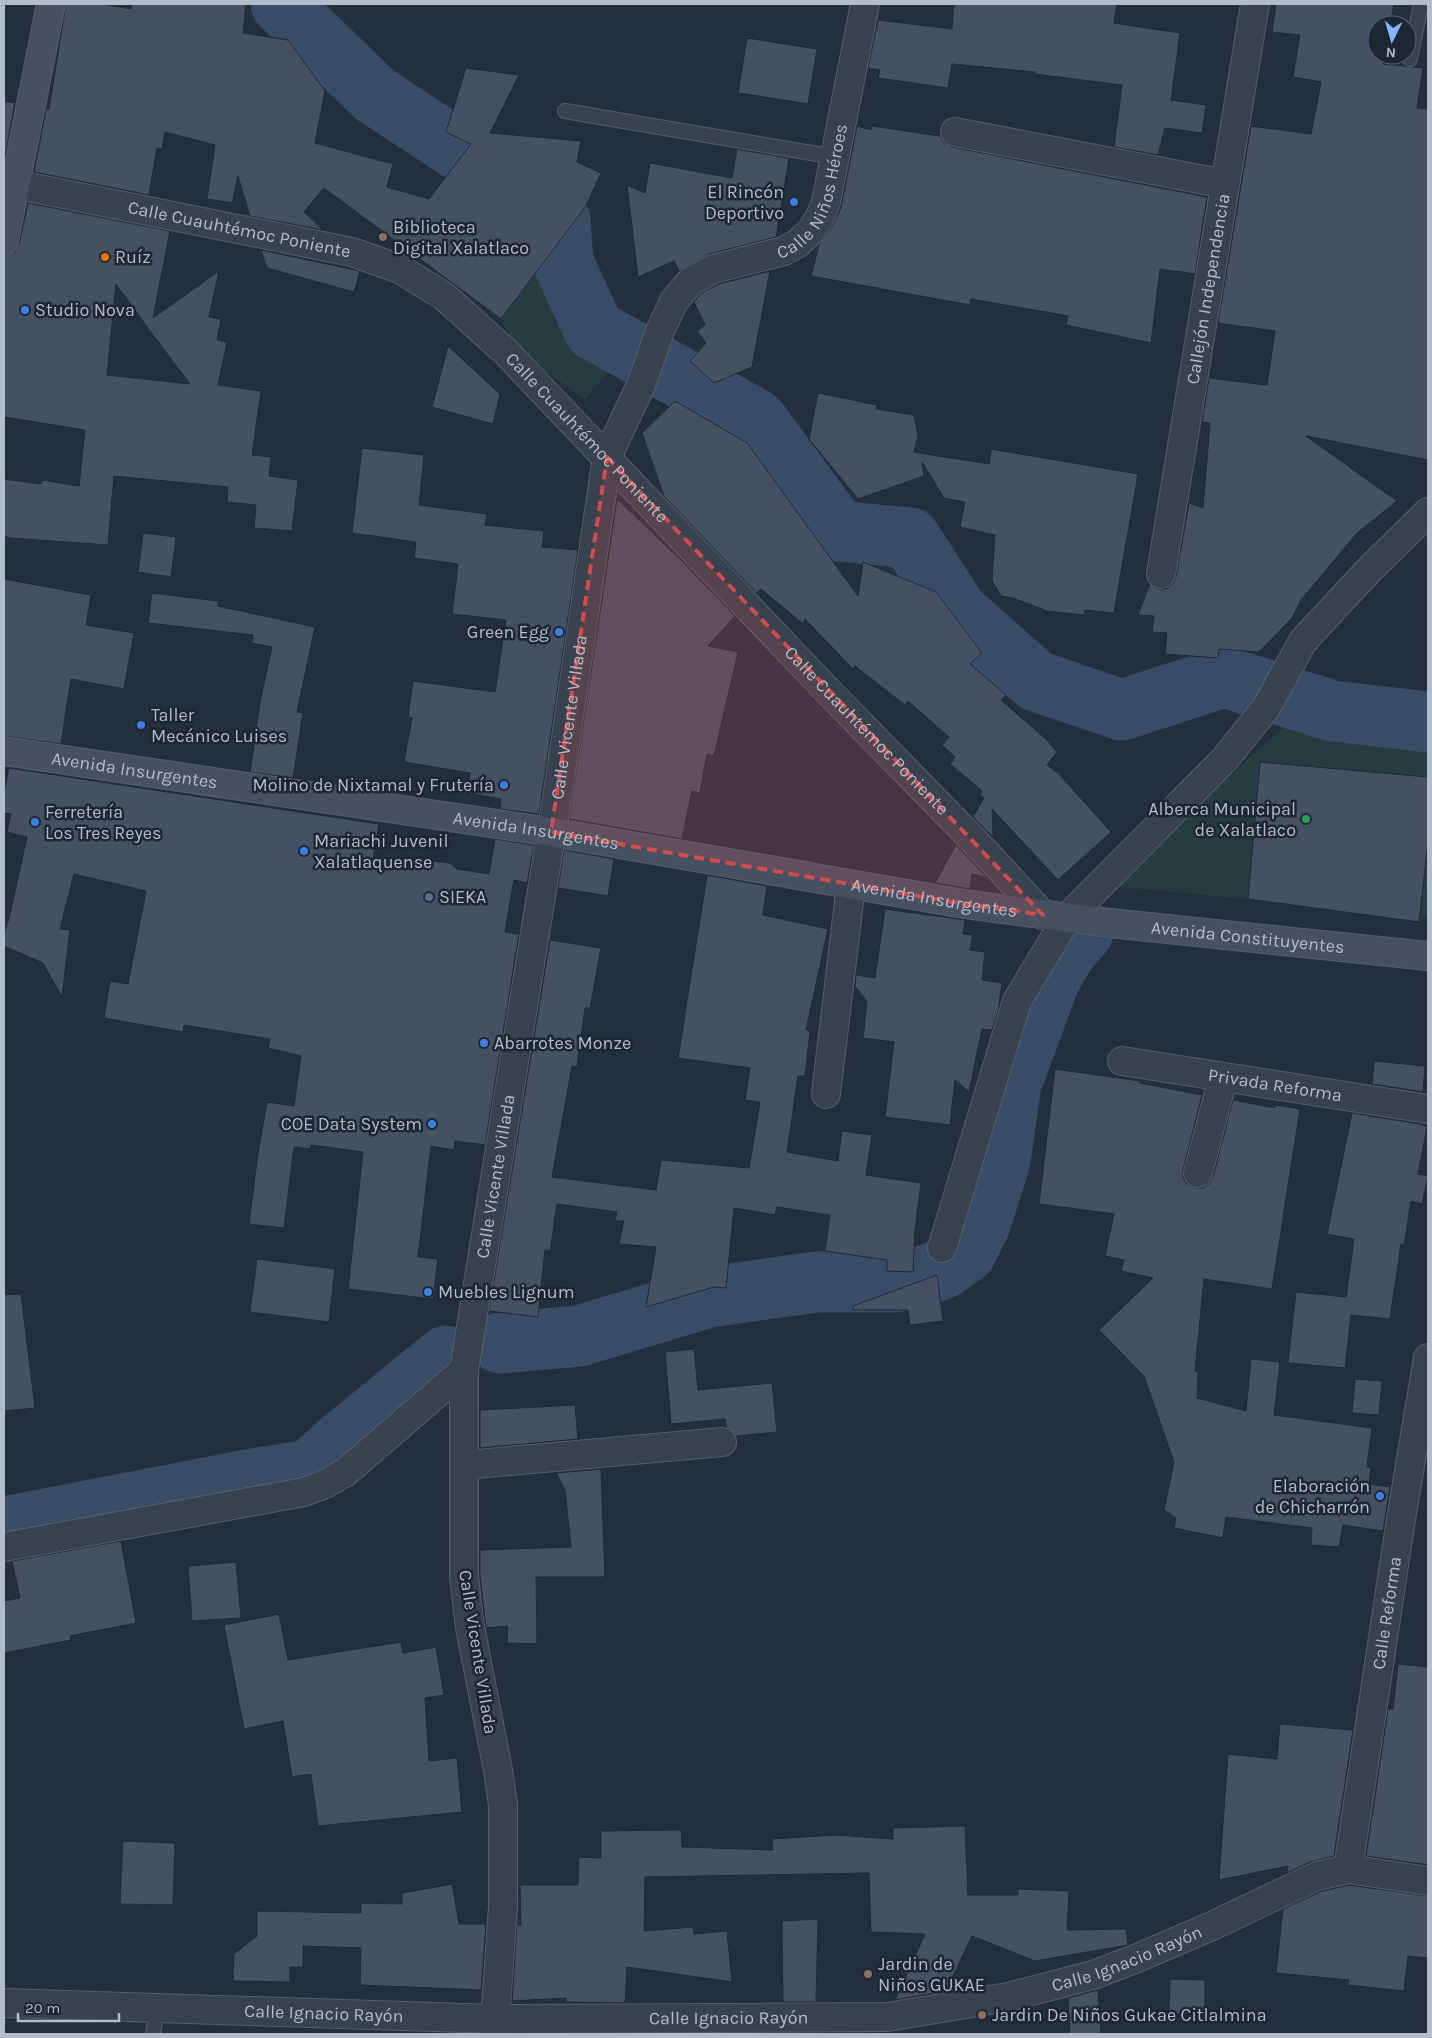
<svg xmlns="http://www.w3.org/2000/svg" width="1432" height="2038" viewBox="0 0 1432 2038" font-family="Karla,sans-serif">
  <style>
    .green { fill: #263c3f }
    .lines { fill: none; stroke-linecap: round; stroke-linejoin: round }
    .river { stroke: #394c67; stroke-width: 61 }
    .building { fill: #455162; stroke: #1f2835; fill-rule: evenodd }
    .lane-casing { stroke: #565f6c; stroke-width: 16 }
    .street-casing { stroke: #565f6c; stroke-width: 30 }
    .secondary-casing { stroke: #565f6c; stroke-width: 30 }
    .lane { stroke: #38414e; stroke-width: 14 }
    .street { stroke: #38414e; stroke-width: 28 }
    .secondary { stroke: #465061; stroke-width: 28 }
    .marked { fill: #ce4d50; fill-opacity: 0.2; stroke: #ce4d50; stroke-width: 4; stroke-dasharray: 10 6; stroke-linejoin: round }
    .shop-dot { fill: #3f7fe0; stroke: #1d2633; stroke-width: 2 }
    .education-dot { fill: #8d6e63; stroke: #1d2633; stroke-width: 2 }
    .food-dot { fill: #e8710a; stroke: #1d2633; stroke-width: 2 }
    .leisure-dot { fill: #2e9e5b; stroke: #1d2633; stroke-width: 2 }
    .service-dot { fill: #5c6f8a; stroke: #1d2633; stroke-width: 2 }
    .labels { text-anchor: middle; dominant-baseline: central; stroke-width: 5; stroke-linejoin: round; paint-order: stroke }
    .street-label { font-size: 18px; fill: #b4bcc9; stroke: #1d2633 }
    .poi-label { font-size: 18px; fill: #b4bcc9; stroke: #1d2633; text-anchor: start }
  </style>
  <rect width="100%" height="100%" fill="#242f3e"/>
  <g class="green">
    <polygon points="451,170 521,206 555,247 554,322 614,365 585,399 519,353 501,319 397,242"/>
    <polygon points="1294,717 1428,752 1428,914 1419,922 1248,899 1111,886"/>
  </g>
  <g class="lines">
    <g class="river">
      <polyline points="281,4 375,95 514,186 560,220 563,262 594,330 757,420 838,531 910,538 957,611 1036,681 1122,710 1224,677 1333,711 1428,722"/>
      <polyline points="500,1343 579,1336 709,1297 816,1282 895,1282 923,1277 944,1268 966,1252 980,1224 1000,1161 1011,1084 1050,979 1065,953 1083,932"/>
      <polyline points="4,1527 253,1479 310,1470 342,1441 446,1356"/>
    </g>
  </g>
  <g class="building">
    <polygon points="66,4 102,4 131,9 132,4 246,4 243,33 288,40 325,91 315,143 393,164 387,187 429,199 471,144 446,132 466,68 519,75 490,133 581,141 577,162 601,173 586,206 501,319 324,188 304,212 323,230 250,216 238,176 232,203 207,199 215,145 165,132 162,149 157,148 149,195 34,172 46,109 49,109"/>
    <polygon points="954,4 1117,4 1114,23 1180,33 1171,100 1206,105 1202,133 1165,128 1158,155 1114,147 1122,85 1035,74 1035,72 952,64 948,88 878,78 880,70 868,68 878,20 952,29"/>
    <polygon points="1276,4 1394,4 1390,25 1377,25 1377,55 1384,55 1383,64 1423,68 1417,108 1428,109 1428,460 1306,436 1397,501 1357,533 1301,600 1292,618 1259,652 1219,649 1218,658 1165,654 1167,633 1152,632 1154,616 1138,615 1150,584 1158,589 1166,589 1173,584 1176,577 1189,503 1203,508 1210,423 1202,422 1209,378 1267,385 1275,331 1218,323 1251,126 1311,134 1321,82 1293,77 1300,35 1272,32"/>
    <polygon points="747,38 817,49 808,104 738,93"/>
    <polygon points="4,101 15,103 4,162"/>
    <polygon points="857,126 871,130 872,126 940,136 944,143 952,147 1207,197 1195,274 1160,269 1151,343 1066,325 1068,316 971,299 970,305 811,276 819,245 833,225 841,208"/>
    <polygon points="737,149 789,158 776,237 709,254 679,271 674,261 638,277 627,185 645,193 650,163 732,178"/>
    <path d="M28 203 170 231 153 318 219 271 209 317 221 319 217 340 227 342 218 385 261 391 252 455 271 457 269 476 298 480 292 531 254 528 256 505 227 502 228 487 114 476 108 545 10 538 4 536V479L41 484 43 480 79 486 85 430 4 417V263L5 256 15 252 19 244ZM116 284 150 331 190 384 107 375Z"/>
    <polygon points="261,250 360,271 354,292 267,268"/>
    <polygon points="770,271 752,367 714,383 690,361 706,343 697,331 705,325 694,302 701,293 719,284"/>
    <polygon points="448,346 500,394 493,424 432,407"/>
    <polygon points="818,393 877,405 876,409 914,415 918,436 914,452 989,464 991,449 1138,474 1114,613 1085,610 1084,615 1047,611 1013,598 1001,596 992,580 995,535 960,527 965,502 944,498 922,462 924,476 858,499 809,439"/>
    <polygon points="675,401 747,443 858,596 863,562 936,592 982,653 970,664 1006,695 1001,700 1046,739 1057,752 1047,765 1059,774 1111,832 1058,880 992,809 993,837 973,817 984,798 980,795 982,791 950,764 955,757 942,745 949,737 908,701 905,705 855,666 853,669 805,619 803,624 761,589 756,593 664,496 642,433"/>
    <polygon points="362,448 424,455 419,505 487,514 485,525 544,531 542,547 578,550 539,814 500,809 501,799 467,793 470,773 404,762 412,718 408,717 413,681 495,692 506,620 452,614 458,564 414,558 416,542 352,533"/>
    <polygon points="617,499 682,561 735,616 708,646 738,652 714,756 707,754 700,793 692,791 682,839 569,819"/>
    <polygon points="143,533 176,537 171,577 138,572"/>
    <polygon points="4,579 91,595 86,625 134,633 124,689 71,679 61,744 4,736"/>
    <polygon points="152,593 218,601 218,606 315,627 297,712 303,713 293,778 250,772 260,702 272,647 252,643 253,635 148,623"/>
    <polygon points="1260,762 1428,777 1428,842 1419,922 1248,899"/>
    <polygon points="9,768 379,824 373,858 428,868 435,861 450,863 457,869 489,874 495,839 534,845 527,883 514,880 505,932 519,934 485,1145 455,1141 454,1150 431,1146 418,1257 438,1259 433,1299 348,1289 363,1152 311,1145 310,1149 294,1147 284,1228 249,1224 258,1153 267,1102 294,1106 301,1056 268,1048 270,1039 184,1025 183,1032 104,1018 110,981 128,984 146,891 74,874 60,929 70,930 62,997 43,963 4,946 4,933 9,918 27,837 7,832 11,814 4,813 4,792"/>
    <polygon points="956,845 988,878 972,874 970,889 935,883"/>
    <polygon points="564,850 614,859 608,896 558,888"/>
    <polygon points="707,875 767,886 763,915 828,929 806,1030 810,1031 805,1076 798,1076 787,1152 838,1161 842,1131 872,1135 866,1175 921,1183 915,1230 913,1272 887,1271 887,1260 825,1251 830,1215 777,1207 775,1215 734,1208 726,1288 714,1287 646,1307 656,1247 619,1244 624,1221 615,1221 617,1212 557,1204 550,1251 545,1250 538,1317 489,1311 550,940 601,948 590,1008 585,1008 577,1067 572,1066 552,1177 656,1190 661,1160 749,1168 760,1102 745,1100 750,1068 678,1058"/>
    <polygon points="885,909 965,920 963,934 973,935 970,950 985,952 982,980 1002,983 998,1011 992,1030 982,1029 969,1092 955,1080 950,1125 885,1117 894,1042 863,1038 867,1001 855,986 856,975 875,978"/>
    <polygon points="1374,1061 1425,1066 1423,1092 1372,1084"/>
    <polygon points="1055,1069 1140,1081 1140,1083 1202,1095 1183,1170 1183,1178 1187,1184 1195,1188 1203,1188 1209,1184 1213,1177 1233,1100 1275,1108 1275,1105 1300,1109 1272,1289 1204,1279 1195,1371 1198,1371 1197,1398 1246,1411 1251,1359 1280,1362 1274,1415 1372,1428 1367,1467 1371,1468 1369,1484 1390,1487 1383,1531 1343,1525 1339,1547 1311,1545 1312,1528 1226,1517 1223,1538 1174,1528 1176,1518 1164,1510 1174,1462 1144,1376 1099,1330 1153,1278 1121,1271 1124,1260 1105,1256 1114,1214 1039,1204"/>
    <polygon points="1352,1113 1420,1124 1427,1127 1418,1174 1428,1176 1422,1204 1411,1201 1404,1245 1401,1244 1390,1319 1351,1315 1345,1368 1288,1363 1296,1292 1346,1297 1354,1239 1327,1234"/>
    <polygon points="257,1259 335,1269 329,1322 250,1312"/>
    <polygon points="937,1275 943,1321 910,1325 908,1310 853,1310 853,1306"/>
    <polygon points="21,1294 35,1408 4,1411 4,1295"/>
    <polygon points="694,1349 698,1390 772,1383 777,1432 736,1436 726,1427 725,1419 671,1424 665,1352"/>
    <polygon points="1355,1379 1382,1381 1379,1415 1352,1413"/>
    <polygon points="575,1405 578,1439 480,1448 480,1410"/>
    <polygon points="601,1469 605,1577 536,1577 537,1644 507,1643 508,1626 486,1628 480,1576 480,1550 571,1547 565,1490 556,1473"/>
    <polygon points="121,1541 136,1623 70,1636 71,1640 4,1653 4,1601 20,1598 12,1561"/>
    <polygon points="236,1562 241,1618 192,1621 188,1566"/>
    <polygon points="279,1614 288,1660 401,1642 403,1653 436,1647 444,1695 425,1698 429,1761 457,1758 462,1812 318,1826 311,1774 292,1777 283,1721 244,1729 224,1625"/>
    <polygon points="1398,1664 1428,1667 1428,1865 1366,1856 1388,1709 1393,1709"/>
    <polygon points="1280,1724 1353,1730 1334,1856 1310,1862 1287,1873 1288,1866 1219,1880 1228,1754 1277,1759"/>
    <polygon points="965,1826 968,1895 1018,1895 1018,1889 1069,1891 1067,1930 1126,1929 1128,1945 1035,1961 972,1936 946,1991 895,2000 925,1934 871,1932 869,1873 645,1877 644,1931 693,1927 694,1934 727,1931 732,1982 627,1967 625,2003 566,2002 566,1998 512,2001 517,1925 521,1925 520,1885 578,1885 579,1857 601,1858 601,1831 681,1830 682,1847 773,1850 772,1839 836,1835 893,1839 893,1828"/>
    <polygon points="123,1841 175,1843 173,1905 120,1904"/>
    <polygon points="452,1884 459,1924 486,1924 481,1990 360,1985 361,1948 303,1946 303,1967 290,1967 290,1982 233,1981 234,1954 257,1936 257,1911 361,1913 361,1903 402,1904 402,1893"/>
    <polygon points="1349,1885 1428,1896 1428,1958 1408,1956 1404,1991 1348,1985 1349,1980 1276,1973 1283,1909 1322,1891"/>
    <polygon points="818,1919 816,2002 783,2002 782,1921"/>
    <polygon points="1170,1979 1205,1980 1205,2015 1169,2014"/>
    <polygon points="1098,1990 1101,2034 1070,2034 1068,1998"/>
  </g>
  <g class="lines">
    <defs>
      <g id="lane">
        <polyline points="1410,59 1421,4"/>
        <polyline points="565,111 835,157"/>
        <polyline points="153,2034 157,2009"/>
      </g>
      <g id="street">
        <polyline points="955,132 1225,184"/>
        <path id="s1" d="M4 182 352 252 400 269 445 297 506 352 822 685 986 853 1043 915"/>
        <path id="s2" d="M1161 574 1255 4"/>
        <path id="s3" d="M1122 1061 1428 1109"/>
        <polyline points="826,1094 851,885"/>
        <polyline points="1198,1173 1223,1078"/>
        <polyline points="942,1248 1017,1001 1067,918 1224,760 1266,708 1303,641 1369,570 1428,512"/>
        <polyline points="465,1465 722,1442"/>
        <polyline points="4,1547 304,1492 325,1484 346,1472 464,1370"/>
        <path id="s4" d="M1348 1869 1401 1519 1428 1358"/>
        <path id="s5" d="M4 2003 496 2019 887 2017 1008 1997 1093 1975 1135 1959 1212 1926 1317 1876 1348 1869 1428 1881"/>
        <path id="s6" d="M494 2034 503 1907V1805L498 1770 470 1627 464 1577V1370L558 792 607 457 641 385 660 331 674 301 691 281 713 269 784 251 798 243 811 231 820 217 826 202 865 4"/>
      </g>
      <g id="secondary">
        <polyline points="4,241 51,4"/>
        <path id="s7" d="M4 751 551 832 964 904 1110 923 1428 956"/>
      </g>
    </defs>
    <use href="#lane" class="lane-casing"/>
    <use href="#street" class="street-casing"/>
    <use href="#secondary" class="secondary-casing"/>
    <use href="#lane" class="lane"/>
    <use href="#street" class="street"/>
    <use href="#secondary" class="secondary"/>
  </g>
  <path class="marked" d="M607 457 1043 915 964 904 551 832Z"/>
  <g class="shop-dot">
    <circle cx="794" cy="202" r="5"/>
    <circle cx="25" cy="310" r="5"/>
    <circle cx="559" cy="632" r="5"/>
    <circle cx="141" cy="725" r="5"/>
    <circle cx="504" cy="785" r="5"/>
    <circle cx="35" cy="822" r="5"/>
    <circle cx="304" cy="851" r="5"/>
    <circle cx="484" cy="1043" r="5"/>
    <circle cx="432" cy="1124" r="5"/>
    <circle cx="428" cy="1292" r="5"/>
    <circle cx="1380" cy="1496" r="5"/>
  </g>
  <g class="education-dot">
    <circle cx="383" cy="237" r="5"/>
    <circle cx="868" cy="1974" r="5"/>
    <circle cx="982" cy="2015" r="5"/>
  </g>
  <circle class="food-dot" cx="105" cy="257" r="5"/>
  <circle class="leisure-dot" cx="1306" cy="819" r="5"/>
  <circle class="service-dot" cx="429" cy="897" r="5"/>
  <g class="labels">
    <g class="street-label">
      <text stroke="none"><textPath href="#s6" startOffset="1956">Calle Niños Héroes</textPath></text>
      <text stroke="none"><textPath href="#s1" startOffset="240">Calle Cuauhtémoc Poniente</textPath></text>
      <text stroke="none"><textPath href="#s2" startOffset="289">Callejón Independencia</textPath></text>
      <text stroke="none"><textPath href="#s1" startOffset="659">Calle Cuauhtémoc Poniente</textPath></text>
      <text stroke="none"><textPath href="#s6" startOffset="1329">Calle Vicente Villada</textPath></text>
      <text stroke="none"><textPath href="#s1" startOffset="1064">Calle Cuauhtémoc Poniente</textPath></text>
      <text stroke="none"><textPath href="#s7" startOffset="132">Avenida Insurgentes</textPath></text>
      <text stroke="none"><textPath href="#s7" startOffset="538">Avenida Insurgentes</textPath></text>
      <text stroke="none"><textPath href="#s7" startOffset="942">Avenida Insurgentes</textPath></text>
      <text stroke="none"><textPath href="#s7" startOffset="1258">Avenida Constituyentes</textPath></text>
      <text stroke="none"><textPath href="#s3" startOffset="155">Privada Reforma</textPath></text>
      <text stroke="none"><textPath href="#s6" startOffset="864">Calle Vicente Villada</textPath></text>
      <text stroke="none"><textPath href="#s4" startOffset="259">Calle Reforma</textPath></text>
      <text transform="translate(478 1652) rotate(81)">Calle Vicente Villada</text>
      <text stroke="none"><textPath href="#s5" startOffset="1131">Calle Ignacio Rayón</textPath></text>
      <text stroke="none"><textPath href="#s5" startOffset="320">Calle Ignacio Rayón</textPath></text>
      <text stroke="none"><textPath href="#s5" startOffset="725">Calle Ignacio Rayón</textPath></text>
    </g>
    <g class="poi-label">
      <text x="784" y="192" text-anchor="end">El Rincón<tspan x="784" dy="21">Deportivo</tspan></text>
      <text x="393" y="227">Biblioteca<tspan x="393" dy="21">Digital Xalatlaco</tspan></text>
      <text x="115" y="257">Ruíz</text>
      <text x="35" y="310">Studio Nova</text>
      <text x="549" y="632" text-anchor="end">Green Egg</text>
      <text x="151" y="715">Taller<tspan x="151" dy="21">Mecánico Luises</tspan></text>
      <text x="494" y="785" text-anchor="end">Molino de Nixtamal y Frutería</text>
      <text x="1296" y="809" text-anchor="end">Alberca Municipal<tspan x="1296" dy="21">de Xalatlaco</tspan></text>
      <text x="45" y="812">Ferretería<tspan x="45" dy="21">Los Tres Reyes</tspan></text>
      <text x="314" y="841">Mariachi Juvenil<tspan x="314" dy="21">Xalatlaquense</tspan></text>
      <text x="439" y="897">SIEKA</text>
      <text x="494" y="1043">Abarrotes Monze</text>
      <text x="422" y="1124" text-anchor="end">COE Data System</text>
      <text x="438" y="1292">Muebles Lignum</text>
      <text x="1370" y="1486" text-anchor="end">Elaboración<tspan x="1370" dy="21">de Chicharrón</tspan></text>
      <text x="878" y="1964">Jardin de<tspan x="878" dy="21">Niños GUKAE</tspan></text>
      <text x="992" y="2015">Jardin De Niños Gukae Citlalmina</text>
    </g>
  </g>
  <rect width="1432" height="2038" fill="none" stroke="#b4bcc9" stroke-width="10"/>
  <g transform="translate(1392 40) rotate(185)"><circle r="24" fill="#1d2633" stroke="#59626f"/>
  <path d="M0-4L9 19L0 12L-9 19Z" fill="#8ab4f8"/>
  <text y="-8" font-size="14" font-weight="bold" text-anchor="middle" fill="#b4bcc9">N</text>
  </g>
  <path d="M18 2013v8h101v-8" fill="none" stroke="#b4bcc9" stroke-width="2.5"/>
  <text x="25" y="2013" font-size="15" fill="#b4bcc9" stroke="#1d2633" stroke-width="4" paint-order="stroke">20 m</text>
</svg>
